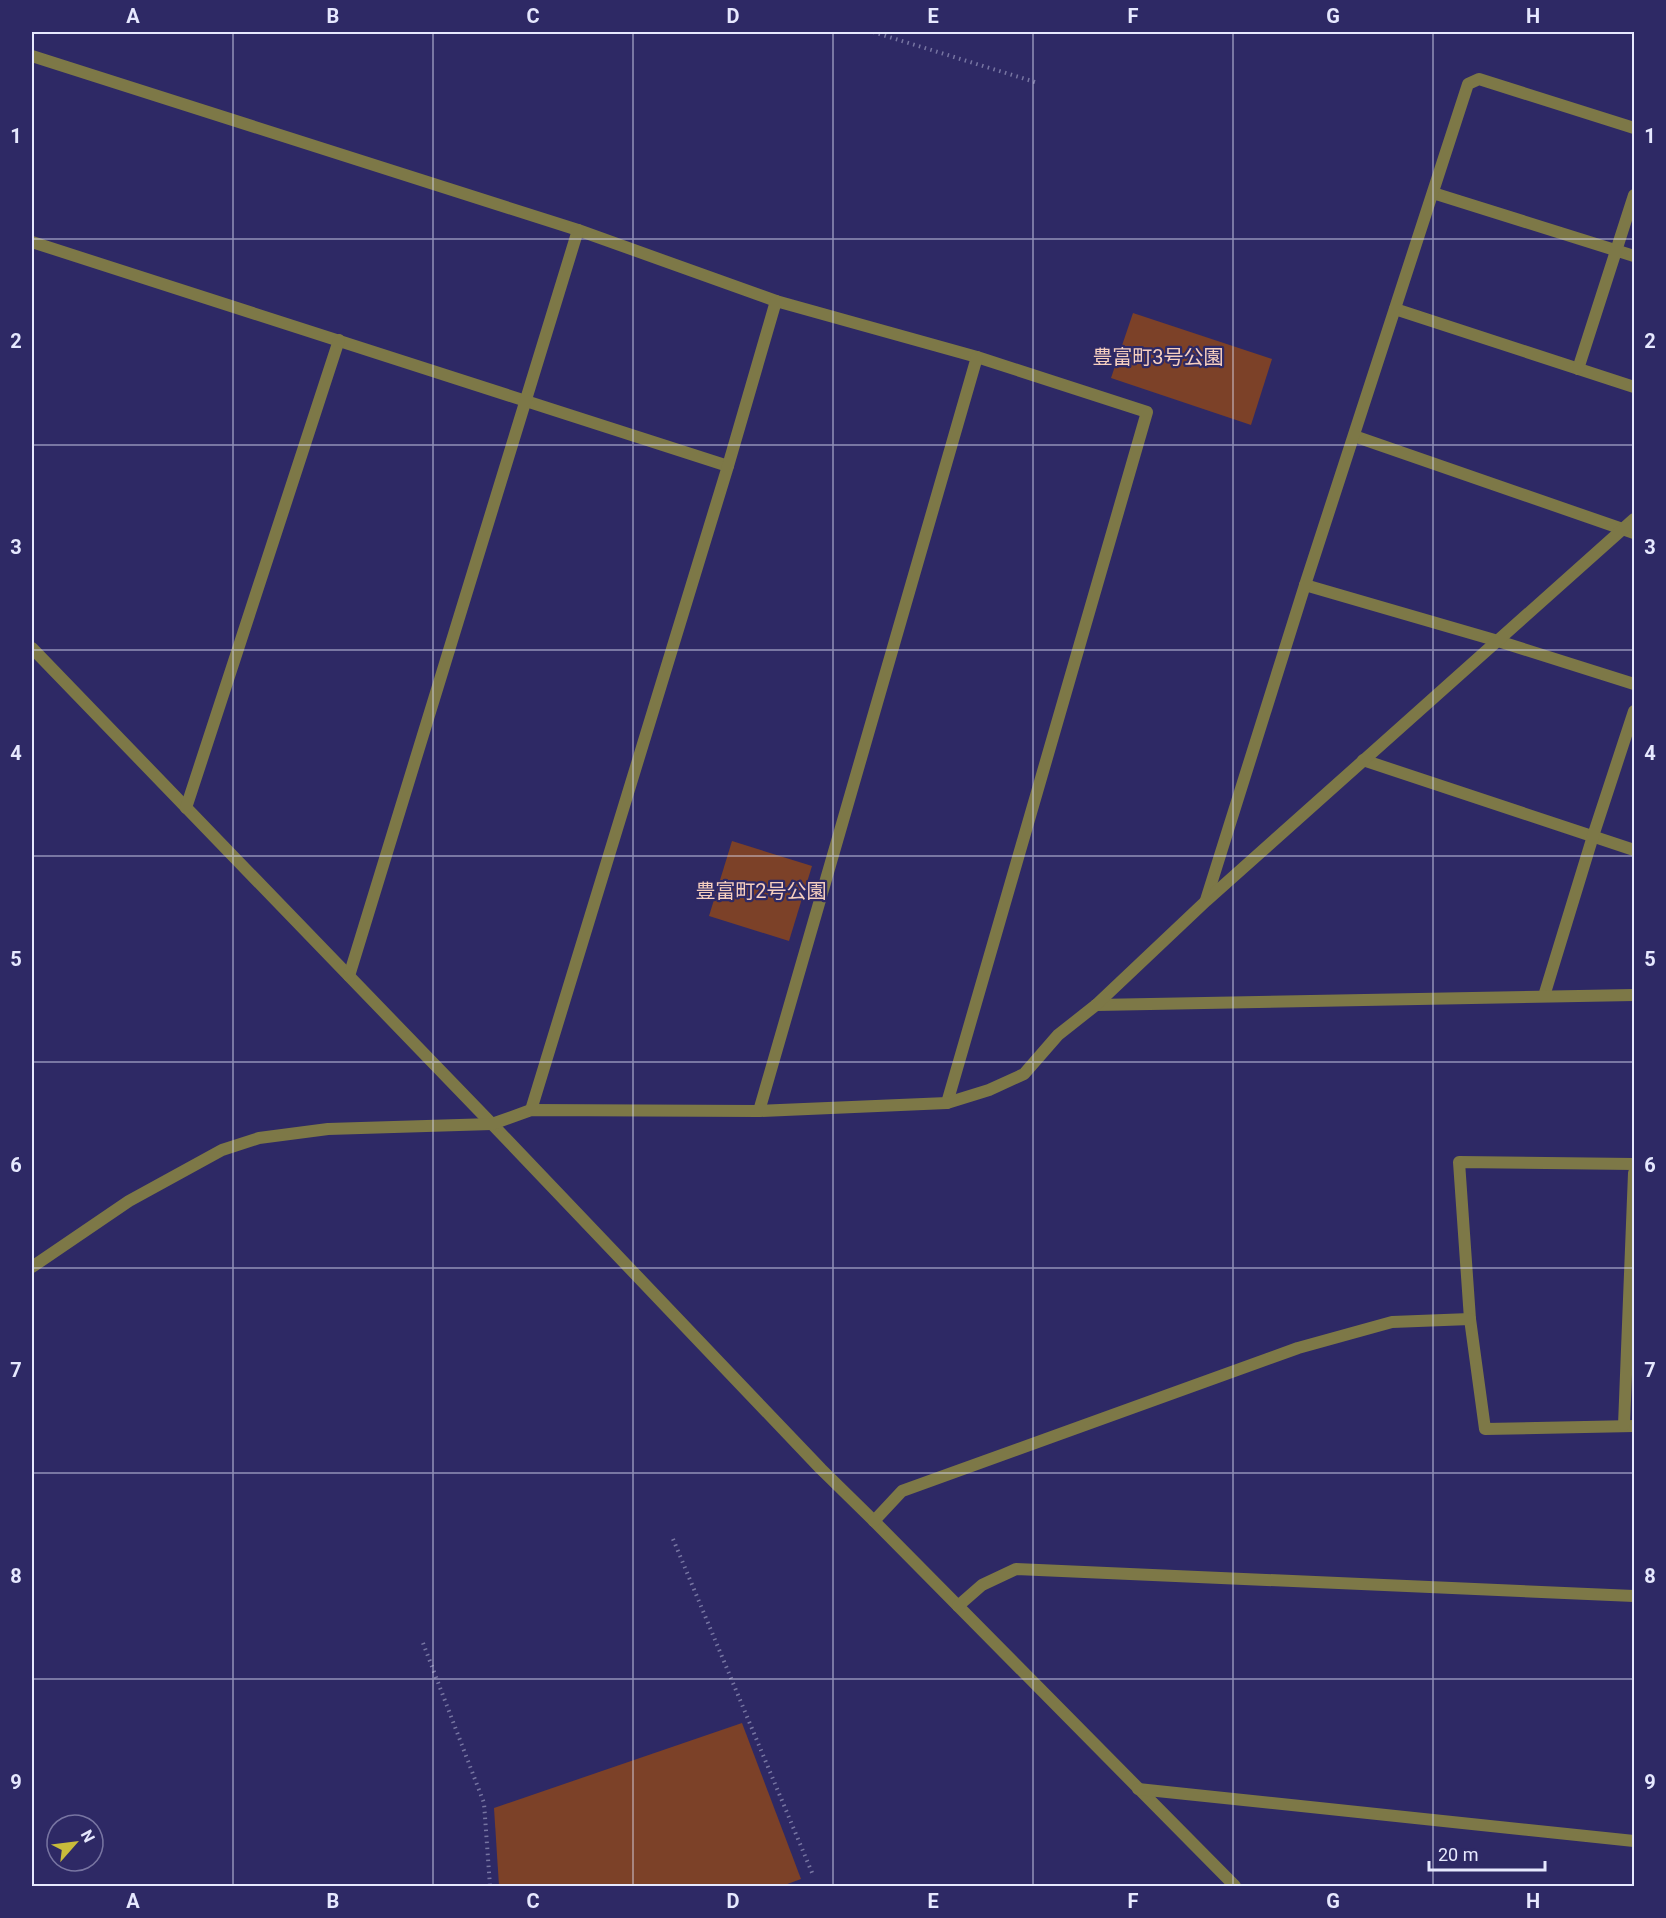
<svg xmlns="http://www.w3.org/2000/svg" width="1666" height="1918" viewBox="0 0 1666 1918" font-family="Roboto,'Noto Sans JP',sans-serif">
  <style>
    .green { fill: #7c4128 }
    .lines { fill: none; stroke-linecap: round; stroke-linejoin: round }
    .path { stroke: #7775a2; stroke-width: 4; stroke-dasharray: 1.5 4.5; stroke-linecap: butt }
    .street { stroke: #7d7847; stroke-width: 12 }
    .grid { fill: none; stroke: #e6e8fe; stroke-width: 1.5; stroke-opacity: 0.55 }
    .labels { text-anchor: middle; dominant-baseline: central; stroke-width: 4.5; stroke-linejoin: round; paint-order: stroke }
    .park-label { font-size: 20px; fill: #f6cfbf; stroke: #2e2965 }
    .neatline { fill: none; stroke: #e6e8fe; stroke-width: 2 }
    .grid-label { font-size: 20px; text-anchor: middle; font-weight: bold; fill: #e6e8fe }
  </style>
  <rect width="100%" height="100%" fill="#2e2965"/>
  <g class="green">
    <polygon points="1133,313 1272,359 1251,425 1111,378"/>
    <polygon points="732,841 812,866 789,941 709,916"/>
    <polygon points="742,1723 801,1879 782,1886 499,1886 494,1808"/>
  </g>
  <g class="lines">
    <g class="path">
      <polyline points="873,32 1035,82"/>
      <polyline points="673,1539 813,1875"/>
      <polyline points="423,1643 484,1803 490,1886"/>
    </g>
    <g class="street">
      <polyline points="32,56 578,230 776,301"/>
      <polyline points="1433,193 1634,256"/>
      <polyline points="32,242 728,466"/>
      <polyline points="1395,309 1634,387"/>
      <polyline points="1578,369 1634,195"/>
      <polyline points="1354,436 1634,533"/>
      <polyline points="1305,585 1498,641 1634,684"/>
      <polyline points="32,648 492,1124 821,1469 874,1521 1235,1886"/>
      <polyline points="1363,760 1634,850"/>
      <polyline points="186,808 339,340"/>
      <polyline points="1206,900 1305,585 1468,84 1479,79 1634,128"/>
      <polyline points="349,976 578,230"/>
      <polyline points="1544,996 1593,836 1634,711"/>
      <polyline points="1096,1005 1634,995"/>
      <polyline points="531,1110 728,466 776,301 977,357 1147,412 947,1103"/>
      <polyline points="759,1111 977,357"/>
      <polyline points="1634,1164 1459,1162 1470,1319 1485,1429 1634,1426"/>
      <polyline points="32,1267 129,1201 222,1150 259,1138 328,1129 492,1124 531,1110 759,1111 947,1103 989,1090 1024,1074 1058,1035 1096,1005 1206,901 1634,519"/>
      <polyline points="1624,1425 1634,1173"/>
      <polyline points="874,1521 902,1491 1298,1348 1392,1322 1470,1319"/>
      <polyline points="958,1606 982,1585 1016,1569 1634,1596"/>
      <polyline points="1138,1789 1634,1841"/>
    </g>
  </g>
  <path class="grid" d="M233 32V1886M433 32V1886M633 32V1886M833 32V1886M1033 32V1886M1233 32V1886M1433 32V1886M32 239H1634M32 445H1634M32 650H1634M32 856H1634M32 1062H1634M32 1268H1634M32 1473H1634M32 1679H1634"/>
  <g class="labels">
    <g class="park-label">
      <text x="1158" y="357">豊富町3号公園</text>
      <text x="761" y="891">豊富町2号公園</text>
    </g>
  </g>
  <rect width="1666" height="1918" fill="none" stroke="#2e2965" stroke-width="66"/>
  <g transform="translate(75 1843) rotate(62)"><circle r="28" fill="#2e2965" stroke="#7875a2" stroke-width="1.5"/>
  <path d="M0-4.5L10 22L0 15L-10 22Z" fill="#c8bb3b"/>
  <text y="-9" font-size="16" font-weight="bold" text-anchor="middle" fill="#e6e8fe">N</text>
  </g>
  <path d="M1429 1861v9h116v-9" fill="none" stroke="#e6e8fe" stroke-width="3"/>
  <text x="1438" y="1861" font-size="18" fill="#e6e8fe" stroke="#2e2965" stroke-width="4.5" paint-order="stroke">20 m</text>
  <rect x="33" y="33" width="1600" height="1852" class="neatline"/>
  <g class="grid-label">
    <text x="133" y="23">A</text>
    <text x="333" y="23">B</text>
    <text x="533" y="23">C</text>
    <text x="733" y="23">D</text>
    <text x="933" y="23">E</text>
    <text x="1133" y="23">F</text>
    <text x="1333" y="23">G</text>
    <text x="1533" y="23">H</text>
    <text x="16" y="143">1</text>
    <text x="1650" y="143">1</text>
    <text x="16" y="348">2</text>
    <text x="1650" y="348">2</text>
    <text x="16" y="554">3</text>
    <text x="1650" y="554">3</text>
    <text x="16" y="760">4</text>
    <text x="1650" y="760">4</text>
    <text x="16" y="966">5</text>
    <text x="1650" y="966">5</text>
    <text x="16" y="1172">6</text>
    <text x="1650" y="1172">6</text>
    <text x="16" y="1377">7</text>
    <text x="1650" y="1377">7</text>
    <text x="16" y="1583">8</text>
    <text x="1650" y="1583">8</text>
    <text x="16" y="1789">9</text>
    <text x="1650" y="1789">9</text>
    <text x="133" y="1908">A</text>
    <text x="333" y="1908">B</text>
    <text x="533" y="1908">C</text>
    <text x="733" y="1908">D</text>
    <text x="933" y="1908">E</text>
    <text x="1133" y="1908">F</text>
    <text x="1333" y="1908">G</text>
    <text x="1533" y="1908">H</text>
  </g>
</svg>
